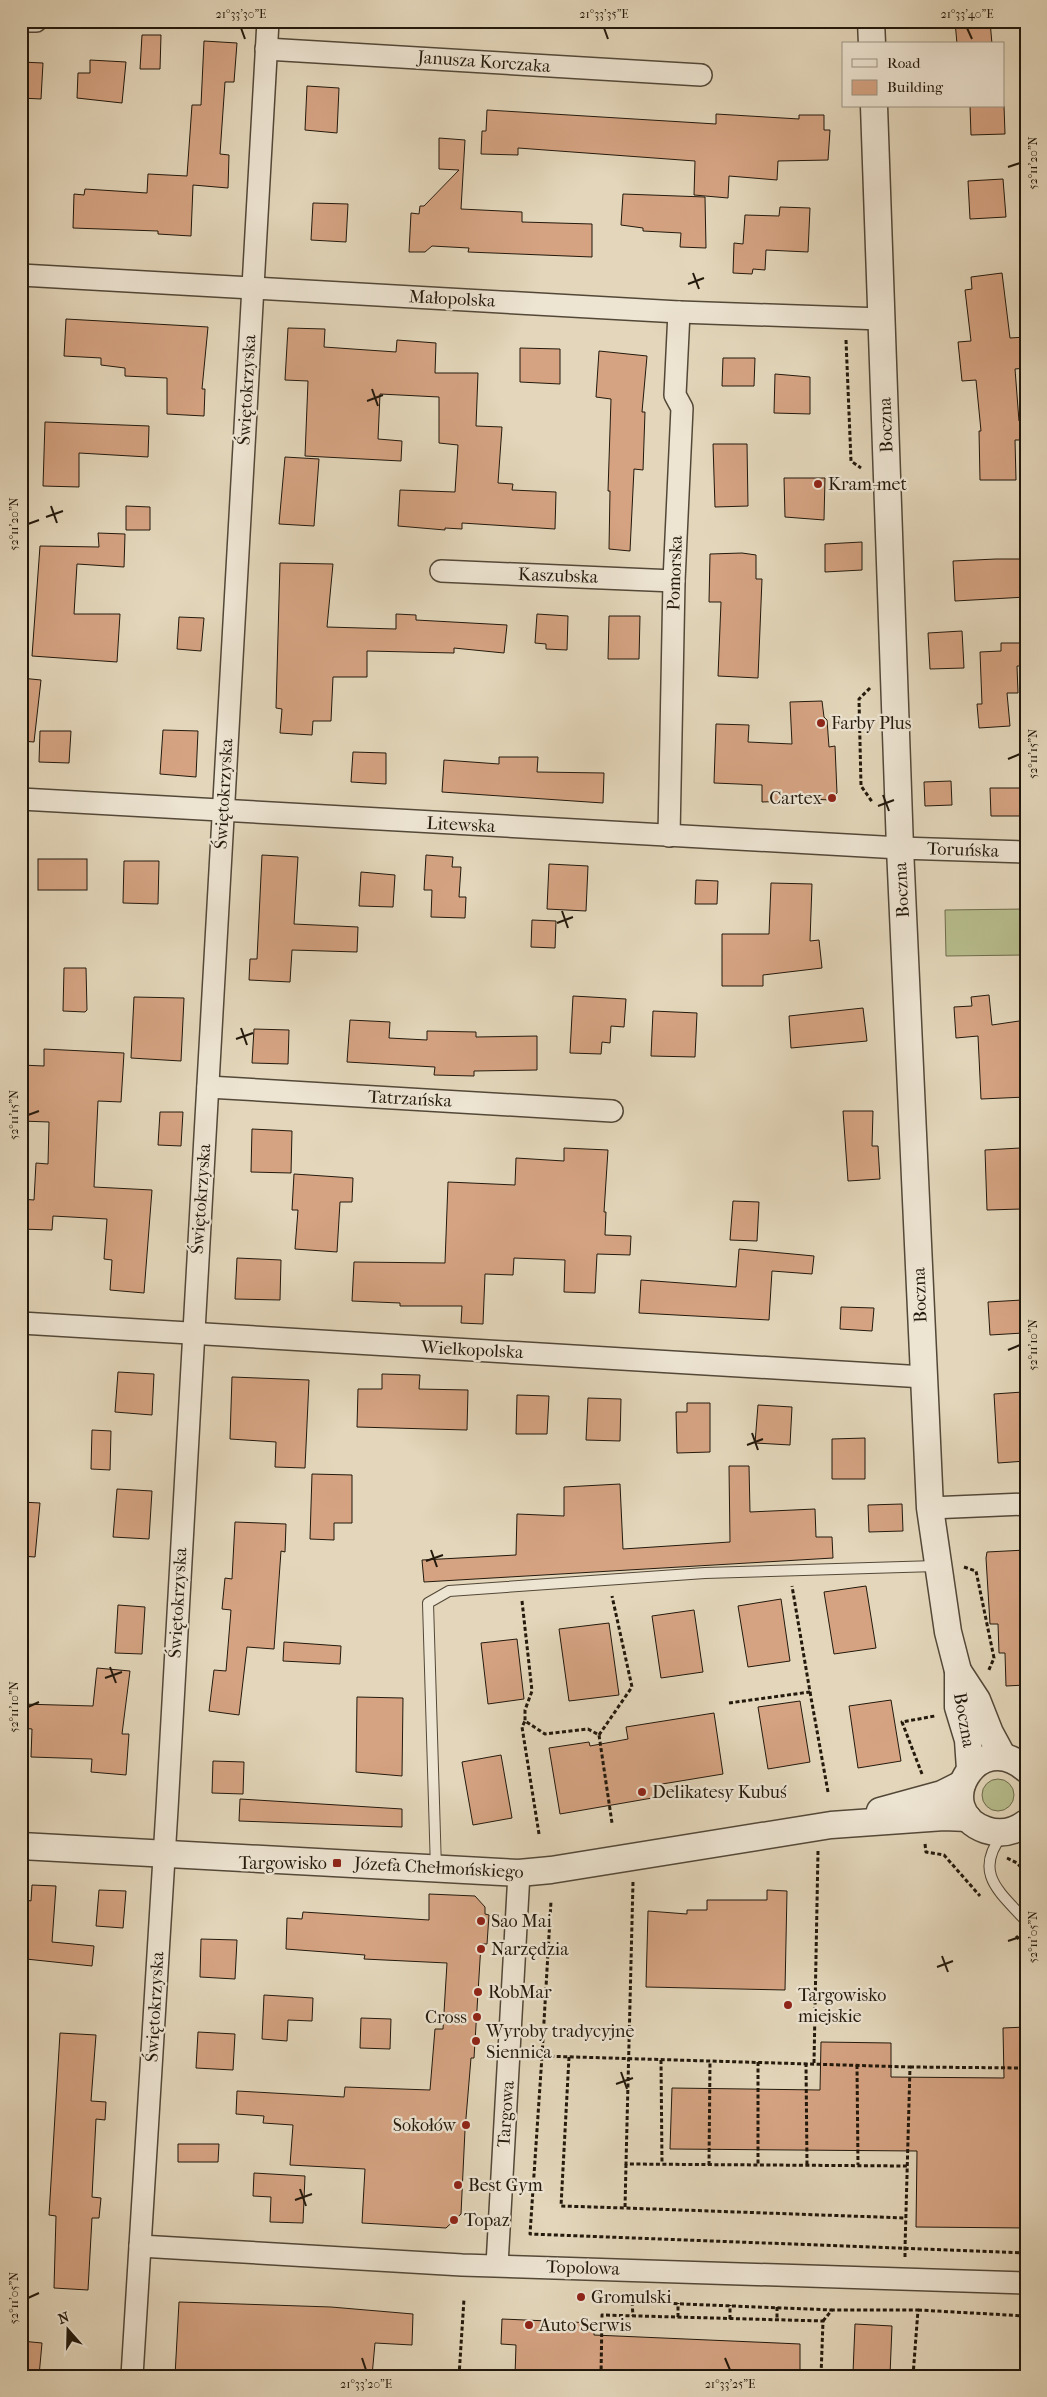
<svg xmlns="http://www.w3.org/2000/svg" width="1047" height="2397" viewBox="0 0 1047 2397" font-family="'IM FELL French Canon',serif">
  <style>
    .grass { fill: #b7bd8d; stroke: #6d6b4c }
    .building { fill: #d5a382; stroke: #23190c }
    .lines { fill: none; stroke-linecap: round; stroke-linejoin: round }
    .service-casing { stroke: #534838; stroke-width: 12 }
    .minor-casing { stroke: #534838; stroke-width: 24 }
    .tertiary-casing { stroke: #534838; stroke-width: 29 }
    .path { stroke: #23190c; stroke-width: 3; stroke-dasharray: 4 2.5; stroke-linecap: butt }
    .service { stroke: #ede4d2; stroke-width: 10 }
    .minor { stroke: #ede4d2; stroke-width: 21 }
    .tertiary { stroke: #ede4d2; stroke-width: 26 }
    .ticks { fill: none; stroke: #23190c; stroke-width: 2 }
    .poi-dot { fill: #8f2418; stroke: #ede4d2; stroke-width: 2 }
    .labels { text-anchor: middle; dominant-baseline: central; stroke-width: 4.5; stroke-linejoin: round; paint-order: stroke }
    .street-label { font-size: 18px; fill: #23190c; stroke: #ede4d2 }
    .poi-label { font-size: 18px; fill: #23190c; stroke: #ede4d2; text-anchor: start }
    .neatline { fill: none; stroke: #23190c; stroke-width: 2 }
    .ticks-label { font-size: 12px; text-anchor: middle; fill: #23190c }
  </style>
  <rect width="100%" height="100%" fill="#e3d6ba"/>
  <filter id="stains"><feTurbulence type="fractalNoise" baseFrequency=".004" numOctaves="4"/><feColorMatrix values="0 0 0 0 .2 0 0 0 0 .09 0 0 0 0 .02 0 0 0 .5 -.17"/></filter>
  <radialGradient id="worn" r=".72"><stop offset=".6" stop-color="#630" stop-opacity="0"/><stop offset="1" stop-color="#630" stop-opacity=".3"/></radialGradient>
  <g class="grass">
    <polygon points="1026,909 1026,955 946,956 945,910"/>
    <circle cx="998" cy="1795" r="16"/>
  </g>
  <g class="building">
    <polygon points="955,21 990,21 992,44 957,44"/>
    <polygon points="142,35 161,35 160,69 140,69"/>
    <polygon points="204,41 237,43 234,82 225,82 220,154 229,155 228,188 193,185 191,236 158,234 158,231 73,228 74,194 84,195 85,189 147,193 148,174 187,176 192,105 201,105"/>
    <polygon points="90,60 126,62 122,103 77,98 78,73 90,73"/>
    <polygon points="21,62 43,63 41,99 21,98"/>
    <polygon points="307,86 339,88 337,133 305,130"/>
    <polygon points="970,106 1004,106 1005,134 971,135"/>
    <polygon points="487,110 716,124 716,114 799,119 799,115 824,115 824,130 830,130 828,160 778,161 777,180 729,176 728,198 694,195 695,161 518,148 518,155 481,154 482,131 486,131"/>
    <polygon points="439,138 465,140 461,209 522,212 522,222 592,224 592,257 468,252 469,248 432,246 425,252 409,252 411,213 419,214 420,206 424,206 459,170 439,169"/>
    <polygon points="1003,179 1006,217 970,219 968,181"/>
    <polygon points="623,194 705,197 706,248 680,247 681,233 643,231 643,228 621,225"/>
    <polygon points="313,203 348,204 346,242 311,240"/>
    <polygon points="780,207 810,208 808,252 766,250 765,270 753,269 752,274 733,273 734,243 743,244 745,215 779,216"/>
    <polygon points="1002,273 1010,338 1026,337 1026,368 1015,369 1019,421 1026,421 1026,440 1015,440 1016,480 980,480 979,431 981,431 976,380 962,381 958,342 971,341 965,290 972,289 971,277"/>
    <polygon points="66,319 208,327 202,389 205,389 204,416 167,414 167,378 125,376 125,368 101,365 101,358 64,356"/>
    <polygon points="288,328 325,329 324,347 396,352 397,340 436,343 435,373 478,373 476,426 502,427 498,483 513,484 512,490 556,492 555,529 462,523 462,529 445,528 445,530 398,526 400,490 455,492 458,445 439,443 439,397 380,394 378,439 402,441 401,461 305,456 308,381 285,380"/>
    <polygon points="520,348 560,349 560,384 520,382"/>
    <polygon points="599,351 647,356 642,412 645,412 643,470 634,469 630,551 609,549 610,491 608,491 611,399 596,397"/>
    <polygon points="723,358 755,358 754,386 722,386"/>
    <polygon points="775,374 810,377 810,414 774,413"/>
    <polygon points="45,422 149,426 148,457 79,453 79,487 43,486"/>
    <polygon points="713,444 747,444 748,506 715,507"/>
    <polygon points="285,457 319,459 314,526 279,524"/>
    <polygon points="784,478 825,478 824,520 785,517"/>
    <polygon points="126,506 150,507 150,530 126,530"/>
    <polygon points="98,533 125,534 124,567 77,564 74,614 120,614 117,662 32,656 40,546 99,547"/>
    <polygon points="862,542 862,570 825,572 825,544"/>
    <polygon points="742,553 756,555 756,579 762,579 758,678 718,676 721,602 709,602 710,554"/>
    <polygon points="996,559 1026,559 1026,597 955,601 953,561"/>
    <polygon points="280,563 333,564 327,627 396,629 396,614 416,615 416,620 507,625 504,653 454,648 454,653 367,651 367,677 333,677 331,721 313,721 312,735 280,733 282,709 276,708"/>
    <polygon points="537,614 568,616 567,650 546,649 546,644 535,643"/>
    <polygon points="609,616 640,616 639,659 608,659"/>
    <polygon points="179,617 204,618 201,651 177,649"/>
    <polygon points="962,631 964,668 930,669 928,633"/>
    <polygon points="1001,643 1026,643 1026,666 1017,666 1018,693 1007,693 1010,726 979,728 977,704 982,704 980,652 1001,651"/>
    <polygon points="21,678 41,680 34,742 21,741"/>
    <polygon points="822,701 824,717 827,720 829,747 835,746 837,793 830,800 793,798 793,801 762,802 762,785 714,783 716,724 749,725 748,742 792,744 790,702"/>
    <polygon points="163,730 198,731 196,777 160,774"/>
    <polygon points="40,731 71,731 69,763 39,762"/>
    <polygon points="353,752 386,753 386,784 351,782"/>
    <polygon points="499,757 538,757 537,772 604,773 603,803 442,792 444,760 499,764"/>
    <polygon points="951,781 952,805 925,806 924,782"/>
    <polygon points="990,788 1026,788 1026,816 991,816"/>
    <polygon points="262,855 298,857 294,924 358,927 357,952 292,950 290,982 249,980 250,959 257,959"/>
    <polygon points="426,855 453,857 452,867 461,867 459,897 466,897 465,918 431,917 432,890 424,890"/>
    <rect x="38" y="859" width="49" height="31"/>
    <polygon points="124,861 159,861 158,904 123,903"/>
    <polygon points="549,864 588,866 586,911 547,909"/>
    <polygon points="361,872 395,875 393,907 359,906"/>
    <polygon points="696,880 718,881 717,904 695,904"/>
    <polygon points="771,883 812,884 810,941 819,940 822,968 763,975 763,986 722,986 722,934 769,934"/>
    <polygon points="532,920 556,921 555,948 531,947"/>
    <polygon points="64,968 86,968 87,1010 85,1012 63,1011"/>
    <polygon points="989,995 992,1025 1026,1020 1026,1097 981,1099 978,1036 956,1038 954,1007 972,1006 971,997"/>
    <polygon points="573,996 626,999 624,1027 611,1026 610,1043 602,1042 601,1054 570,1053"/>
    <polygon points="134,997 184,998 181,1061 131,1058"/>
    <polygon points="863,1008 867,1041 791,1048 789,1016"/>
    <polygon points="653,1011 697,1013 695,1057 651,1056"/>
    <polygon points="350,1020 390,1022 389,1038 427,1040 427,1031 476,1032 476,1037 537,1036 537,1070 474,1071 474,1076 434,1075 435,1067 347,1062"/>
    <polygon points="254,1029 289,1030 288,1064 252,1063"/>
    <polygon points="44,1049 124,1053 121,1102 98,1101 94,1187 152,1190 144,1293 110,1290 112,1260 104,1259 107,1219 53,1216 52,1230 21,1229 21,1199 34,1200 36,1163 48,1164 49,1122 21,1121 21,1065 44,1066"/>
    <polygon points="843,1111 873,1111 872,1146 878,1146 880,1179 848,1181"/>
    <polygon points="160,1112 183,1112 181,1146 158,1145"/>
    <polygon points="252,1129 292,1131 291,1173 251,1172"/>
    <polygon points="564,1148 608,1150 604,1212 606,1212 605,1235 631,1236 630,1255 597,1254 595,1293 564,1292 565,1260 514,1258 513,1275 485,1274 483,1324 461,1323 462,1306 400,1306 400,1303 352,1301 354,1262 445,1263 448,1182 515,1185 516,1158 564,1161"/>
    <polygon points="1020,1148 1022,1209 987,1210 985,1150"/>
    <polygon points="294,1174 353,1178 352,1202 340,1202 337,1252 295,1249 298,1210 292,1210"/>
    <polygon points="733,1201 759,1202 757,1241 730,1240"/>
    <polygon points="739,1249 814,1256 812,1274 772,1271 769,1320 639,1313 641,1280 736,1287"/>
    <polygon points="237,1258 281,1260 280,1300 235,1299"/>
    <polygon points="1022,1300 1023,1333 990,1335 988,1302"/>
    <polygon points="841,1307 874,1308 872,1331 840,1329"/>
    <polygon points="118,1372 154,1374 152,1415 115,1412"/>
    <polygon points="382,1374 420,1375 419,1389 468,1390 467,1430 357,1427 358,1389 382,1389"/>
    <polygon points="232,1377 309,1380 305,1468 275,1467 276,1442 230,1439"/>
    <polygon points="1023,1392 1026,1461 998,1463 994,1394"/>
    <polygon points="517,1395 549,1396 547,1434 516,1434"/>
    <polygon points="588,1398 621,1399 620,1441 586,1440"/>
    <polygon points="687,1403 710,1403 710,1452 677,1453 676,1412 687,1412"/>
    <polygon points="758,1405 792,1407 790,1445 755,1443"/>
    <polygon points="92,1430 111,1431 110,1470 91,1469"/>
    <polygon points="865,1438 865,1479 832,1479 832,1439"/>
    <polygon points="729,1466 749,1466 750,1512 815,1509 816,1537 832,1537 833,1558 424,1582 422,1560 516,1555 517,1514 564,1516 564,1487 620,1484 623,1549 730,1542"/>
    <polygon points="312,1474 352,1475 352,1523 334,1523 334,1540 310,1539"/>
    <polygon points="117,1489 152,1491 149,1539 113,1537"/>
    <polygon points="21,1502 40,1503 35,1557 21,1556"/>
    <polygon points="902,1504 903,1531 869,1532 868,1505"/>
    <polygon points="235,1522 286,1524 285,1552 281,1551 274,1649 247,1647 239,1715 209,1711 214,1670 226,1671 231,1610 222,1609 225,1578 232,1579"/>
    <polygon points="1026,1550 1026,1685 1006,1686 1005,1653 999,1653 998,1624 990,1624 986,1558 987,1552"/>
    <polygon points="866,1586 876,1648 834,1654 824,1592"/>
    <polygon points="781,1599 790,1661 748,1667 738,1606"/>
    <polygon points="118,1605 145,1607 142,1654 115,1653"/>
    <polygon points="694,1610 703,1672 661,1678 652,1616"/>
    <polygon points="609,1623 619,1695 569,1701 559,1629"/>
    <polygon points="517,1639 524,1699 488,1704 481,1643"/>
    <polygon points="284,1642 341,1646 340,1664 283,1661"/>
    <polygon points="97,1668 130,1671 122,1734 129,1734 126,1775 91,1772 92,1759 31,1757 32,1729 21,1728 21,1704 93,1706"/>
    <polygon points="357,1697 403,1698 402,1776 356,1772"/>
    <polygon points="891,1700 901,1761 858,1768 849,1706"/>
    <polygon points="800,1701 810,1762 768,1769 758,1707"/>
    <polygon points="714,1713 723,1774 656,1785 658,1797 560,1814 549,1748 589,1742 590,1746 628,1739 626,1727"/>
    <polygon points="501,1755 512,1818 473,1825 462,1762"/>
    <polygon points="213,1761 244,1762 243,1794 212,1793"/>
    <polygon points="240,1799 402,1809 402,1827 239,1821"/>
    <polygon points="32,1885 56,1886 52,1942 94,1946 92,1966 26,1959 26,1954 21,1954 21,1926 25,1926 26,1900 31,1901"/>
    <polygon points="99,1890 126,1891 123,1928 96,1926"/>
    <polygon points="767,1890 787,1891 785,1990 646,1987 648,1911 687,1914 687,1910 707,1910 707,1900 767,1900"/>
    <polygon points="429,1894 475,1896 485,1907 485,1914 489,1915 487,1944 481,1944 474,2058 471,2058 465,2130 461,2214 446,2228 362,2223 365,2169 290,2165 293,2125 263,2123 264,2116 236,2114 237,2091 344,2097 345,2087 430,2090 435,2029 443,2029 447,1963 364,1959 365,1955 286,1949 287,1918 302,1919 303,1912 429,1920"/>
    <polygon points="201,1939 237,1940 235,1979 200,1977"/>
    <polygon points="264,1995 313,1998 312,2021 288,2020 287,2041 262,2039"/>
    <polygon points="361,2018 391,2019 390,2049 360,2048"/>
    <polygon points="1026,2027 1026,2228 916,2227 917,2151 670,2149 672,2088 820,2090 821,2042 891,2043 891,2077 1004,2078 1003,2028"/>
    <polygon points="198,2032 235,2034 233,2070 196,2068"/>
    <polygon points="60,2033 96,2035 91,2101 106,2102 105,2120 96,2119 92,2197 101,2198 99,2218 92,2218 88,2290 54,2288 56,2216 49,2215"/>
    <polygon points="178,2144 219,2144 218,2162 178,2162"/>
    <polygon points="254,2173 305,2176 303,2223 270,2222 271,2197 253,2196"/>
    <polygon points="179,2302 331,2307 413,2314 412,2345 375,2343 372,2376 175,2376"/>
    <polygon points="502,2319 594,2323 594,2335 800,2344 800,2376 730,2376 592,2370 592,2376 515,2376 516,2345 501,2344"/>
    <polygon points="855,2324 892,2326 890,2375 853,2373"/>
    <polygon points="21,2341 42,2343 39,2376 21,2376"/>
  </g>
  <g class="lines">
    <defs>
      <g id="service">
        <path d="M1003 1834C972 1873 1000 1892 1026 1921"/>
        <polyline points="436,1869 428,1603 449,1591 705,1573 936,1566"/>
      </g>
      <g id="minor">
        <polyline points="30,21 36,21"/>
        <polyline points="266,49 701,75"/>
        <polyline points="21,275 679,312 882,319"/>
        <polyline points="441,571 674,581"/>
        <polyline points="21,799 900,848 1026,852"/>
        <polyline points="669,836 674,581 682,408 675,395 679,312"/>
        <polyline points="208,1087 612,1111"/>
        <polyline points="21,1323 924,1377"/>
        <polyline points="930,1508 1026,1504"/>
        <polyline points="140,2246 462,2265 1026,2283"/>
        <polyline points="497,2265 519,1873"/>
        <polyline points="132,2376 167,1809 268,21"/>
      </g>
      <g id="tertiary">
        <polyline points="871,21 872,44"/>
        <polyline points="874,106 900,848 930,1508 948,1632 958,1671 958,1707 968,1740 970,1769"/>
        <polyline points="958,1671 977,1700 990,1733 1003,1757"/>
        <path d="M1026 1769C977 1726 929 1810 986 1830 1001 1835 1014 1832 1026 1823"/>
        <polyline points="880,1811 942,1794 962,1784"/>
        <polyline points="21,1846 519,1873 551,1870 831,1825 944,1817 968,1818"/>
      </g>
    </defs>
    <use href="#service" class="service-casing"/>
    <use href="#minor" class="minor-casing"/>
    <use href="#tertiary" class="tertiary-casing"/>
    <g class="path">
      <polyline points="846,340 851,461 861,468"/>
      <polyline points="870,688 859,699 861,786 873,803"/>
      <polyline points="964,1567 976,1571 994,1658 988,1672"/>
      <polyline points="522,1601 532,1691 525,1710 525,1721"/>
      <polyline points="810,1692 828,1792"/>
      <polyline points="729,1703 810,1692 792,1586"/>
      <polyline points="599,1735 632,1687 612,1596"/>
      <polyline points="922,1774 902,1722 935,1716"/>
      <polyline points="539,1834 522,1727 525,1721 545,1734 588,1729 599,1735 612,1823"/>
      <polyline points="925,1844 926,1852 944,1855 980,1896"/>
      <polyline points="1007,1858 1017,1863 1026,1873"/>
      <polyline points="633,1882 626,2164 907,2166"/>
      <polyline points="1016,1936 1026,1947"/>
      <polyline points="542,2056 551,1901"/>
      <polyline points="569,2057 561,2206 625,2208"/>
      <polyline points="661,2060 662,2164"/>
      <polyline points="758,2062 758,2165"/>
      <polyline points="806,2063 807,2165"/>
      <polyline points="814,2063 818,1851"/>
      <polyline points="857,2065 858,2165"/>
      <polyline points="910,2067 1026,2068"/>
      <polyline points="626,2164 625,2208 906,2218"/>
      <polyline points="709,2165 710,2061"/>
      <polyline points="905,2257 905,2248 910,2067 542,2056 530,2234 1026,2253"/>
      <polyline points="599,2292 609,2301 832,2310"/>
      <polyline points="632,2302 633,2316"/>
      <polyline points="777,2307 777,2320"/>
      <polyline points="918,2310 1026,2316"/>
      <polyline points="678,2317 678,2303"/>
      <polyline points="730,2319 730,2305"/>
      <polyline points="823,2321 832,2310 918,2310 913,2376"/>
      <polyline points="459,2376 464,2299"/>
      <polyline points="601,2376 602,2315 823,2321 821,2376"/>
    </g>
    <use href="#service" class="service"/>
    <use href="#minor" class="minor"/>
    <use href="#tertiary" class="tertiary"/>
  </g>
  <path class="ticks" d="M241 28 245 39M604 28 608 39M967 28 972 39M1008 167 1020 163M693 273 699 289M688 284 704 278M372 389 378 406M367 401 383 395M51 506 57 523M46 517 63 511M28 524 39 520M1008 759 1020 754M883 795 889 811M878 806 894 800M562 911 568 928M557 923 573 917M241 1028 247 1045M236 1039 253 1033M28 1115 39 1111M1008 1350 1020 1345M752 1433 758 1450M747 1445 763 1439M431 1550 437 1567M426 1561 443 1555M110 1667 116 1683M105 1678 122 1672M28 1707 39 1702M1008 1941 1020 1937M942 1956 948 1972M937 1967 953 1961M621 2072 627 2089M616 2084 633 2078M300 2189 306 2206M295 2200 312 2194M28 2298 39 2293M362 2358 366 2370M725 2358 730 2370"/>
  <g class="poi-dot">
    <circle cx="818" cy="484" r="5"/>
    <circle cx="821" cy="723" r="5"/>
    <circle cx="832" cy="798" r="5"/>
    <circle cx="642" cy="1792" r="5"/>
    <rect x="332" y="1858" width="10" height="10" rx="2.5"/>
    <circle cx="481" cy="1921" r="5"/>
    <circle cx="481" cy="1949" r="5"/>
    <circle cx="478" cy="1992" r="5"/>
    <circle cx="788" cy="2005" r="5"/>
    <circle cx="477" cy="2017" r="5"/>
    <circle cx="476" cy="2041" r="5"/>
    <circle cx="466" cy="2125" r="5"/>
    <circle cx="458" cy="2185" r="5"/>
    <circle cx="454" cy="2220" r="5"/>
    <circle cx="581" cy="2297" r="5"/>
    <circle cx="529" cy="2325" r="5"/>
  </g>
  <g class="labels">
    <g class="street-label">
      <text transform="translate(484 62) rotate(4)">Janusza Korczaka</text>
      <text transform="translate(452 299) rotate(3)">Małopolska</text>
      <text transform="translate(247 390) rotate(-87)">Świętokrzyska</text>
      <text transform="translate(886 425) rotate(-92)">Boczna</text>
      <text transform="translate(675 573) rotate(-88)">Pomorska</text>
      <text transform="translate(558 576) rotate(2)">Kaszubska</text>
      <text transform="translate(224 794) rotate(-87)">Świętokrzyska</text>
      <text transform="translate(461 825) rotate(3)">Litewska</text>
      <text transform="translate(963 850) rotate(2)">Toruńska</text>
      <text transform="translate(902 890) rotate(-93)">Boczna</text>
      <text transform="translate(410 1099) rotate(3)">Tatrzańska</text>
      <text transform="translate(201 1199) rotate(-86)">Świętokrzyska</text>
      <text transform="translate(920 1295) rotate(-92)">Boczna</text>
      <text transform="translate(472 1350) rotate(3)">Wielkopolska</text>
      <text transform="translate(178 1603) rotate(-87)">Świętokrzyska</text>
      <text transform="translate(964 1720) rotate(80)">Boczna</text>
      <text transform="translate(439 1868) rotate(3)">Józefa Chełmońskiego</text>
      <text transform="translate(155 2007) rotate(-87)">Świętokrzyska</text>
      <text transform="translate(506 2114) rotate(-86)">Targowa</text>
      <text transform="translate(583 2268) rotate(2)">Topolowa</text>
    </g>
    <g class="poi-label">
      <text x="828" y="484">Kram-met</text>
      <text x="831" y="723">Farby Plus</text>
      <text x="822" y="798" text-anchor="end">Cartex</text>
      <text x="652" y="1792">Delikatesy Kubuś</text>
      <text x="327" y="1863" text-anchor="end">Targowisko</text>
      <text x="491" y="1921">Sao Mai</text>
      <text x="491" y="1949">Narzędzia</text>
      <text x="488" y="1992">RobMar</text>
      <text x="798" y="1995">Targowisko<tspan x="798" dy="21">miejskie</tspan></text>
      <text x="467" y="2017" text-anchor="end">Cross</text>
      <text x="486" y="2031">Wyroby tradycyjne<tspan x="486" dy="21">Siennica</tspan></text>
      <text x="456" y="2125" text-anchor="end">Sokołów</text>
      <text x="468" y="2185">Best Gym</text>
      <text x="464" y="2220">Topaz</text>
      <text x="591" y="2297">Gromulski</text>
      <text x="539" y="2325">Auto Serwis</text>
    </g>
  </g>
  <rect width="1047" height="2397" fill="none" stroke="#e3d6ba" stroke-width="55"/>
  <rect x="842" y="42" width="162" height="65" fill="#ede4d2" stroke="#9c9383"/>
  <rect x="852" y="59" width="25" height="8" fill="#ede4d2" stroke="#9c9383"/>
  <text x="887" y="68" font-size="15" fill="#23190c">Road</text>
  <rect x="852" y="80" width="25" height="15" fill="#d5a382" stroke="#9c9383"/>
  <text x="887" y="92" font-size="15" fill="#23190c">Building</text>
  <g transform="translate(68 2330) rotate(340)" stroke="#ede4d2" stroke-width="4" paint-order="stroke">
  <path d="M0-4L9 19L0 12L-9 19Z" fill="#23190c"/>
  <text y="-8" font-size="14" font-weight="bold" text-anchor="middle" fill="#23190c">N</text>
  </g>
  <rect x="28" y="28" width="992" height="2342" class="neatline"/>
  <g class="ticks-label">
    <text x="241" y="18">21°33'30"E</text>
    <text x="604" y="18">21°33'35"E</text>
    <text x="967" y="18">21°33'40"E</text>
    <text transform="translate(1033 163) rotate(-90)" y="4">52°11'20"N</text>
    <text transform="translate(14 524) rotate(-90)" y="4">52°11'20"N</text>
    <text transform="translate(1033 754) rotate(-90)" y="4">52°11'15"N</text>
    <text transform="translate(14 1115) rotate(-90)" y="4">52°11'15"N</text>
    <text transform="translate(1033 1345) rotate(-90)" y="4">52°11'10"N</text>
    <text transform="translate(14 1707) rotate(-90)" y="4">52°11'10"N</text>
    <text transform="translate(1033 1937) rotate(-90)" y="4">52°11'05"N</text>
    <text transform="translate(14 2298) rotate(-90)" y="4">52°11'05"N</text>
    <text x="366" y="2388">21°33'20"E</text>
    <text x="730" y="2388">21°33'25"E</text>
  </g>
  <rect width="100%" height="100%" filter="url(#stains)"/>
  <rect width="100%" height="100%" fill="url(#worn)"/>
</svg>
